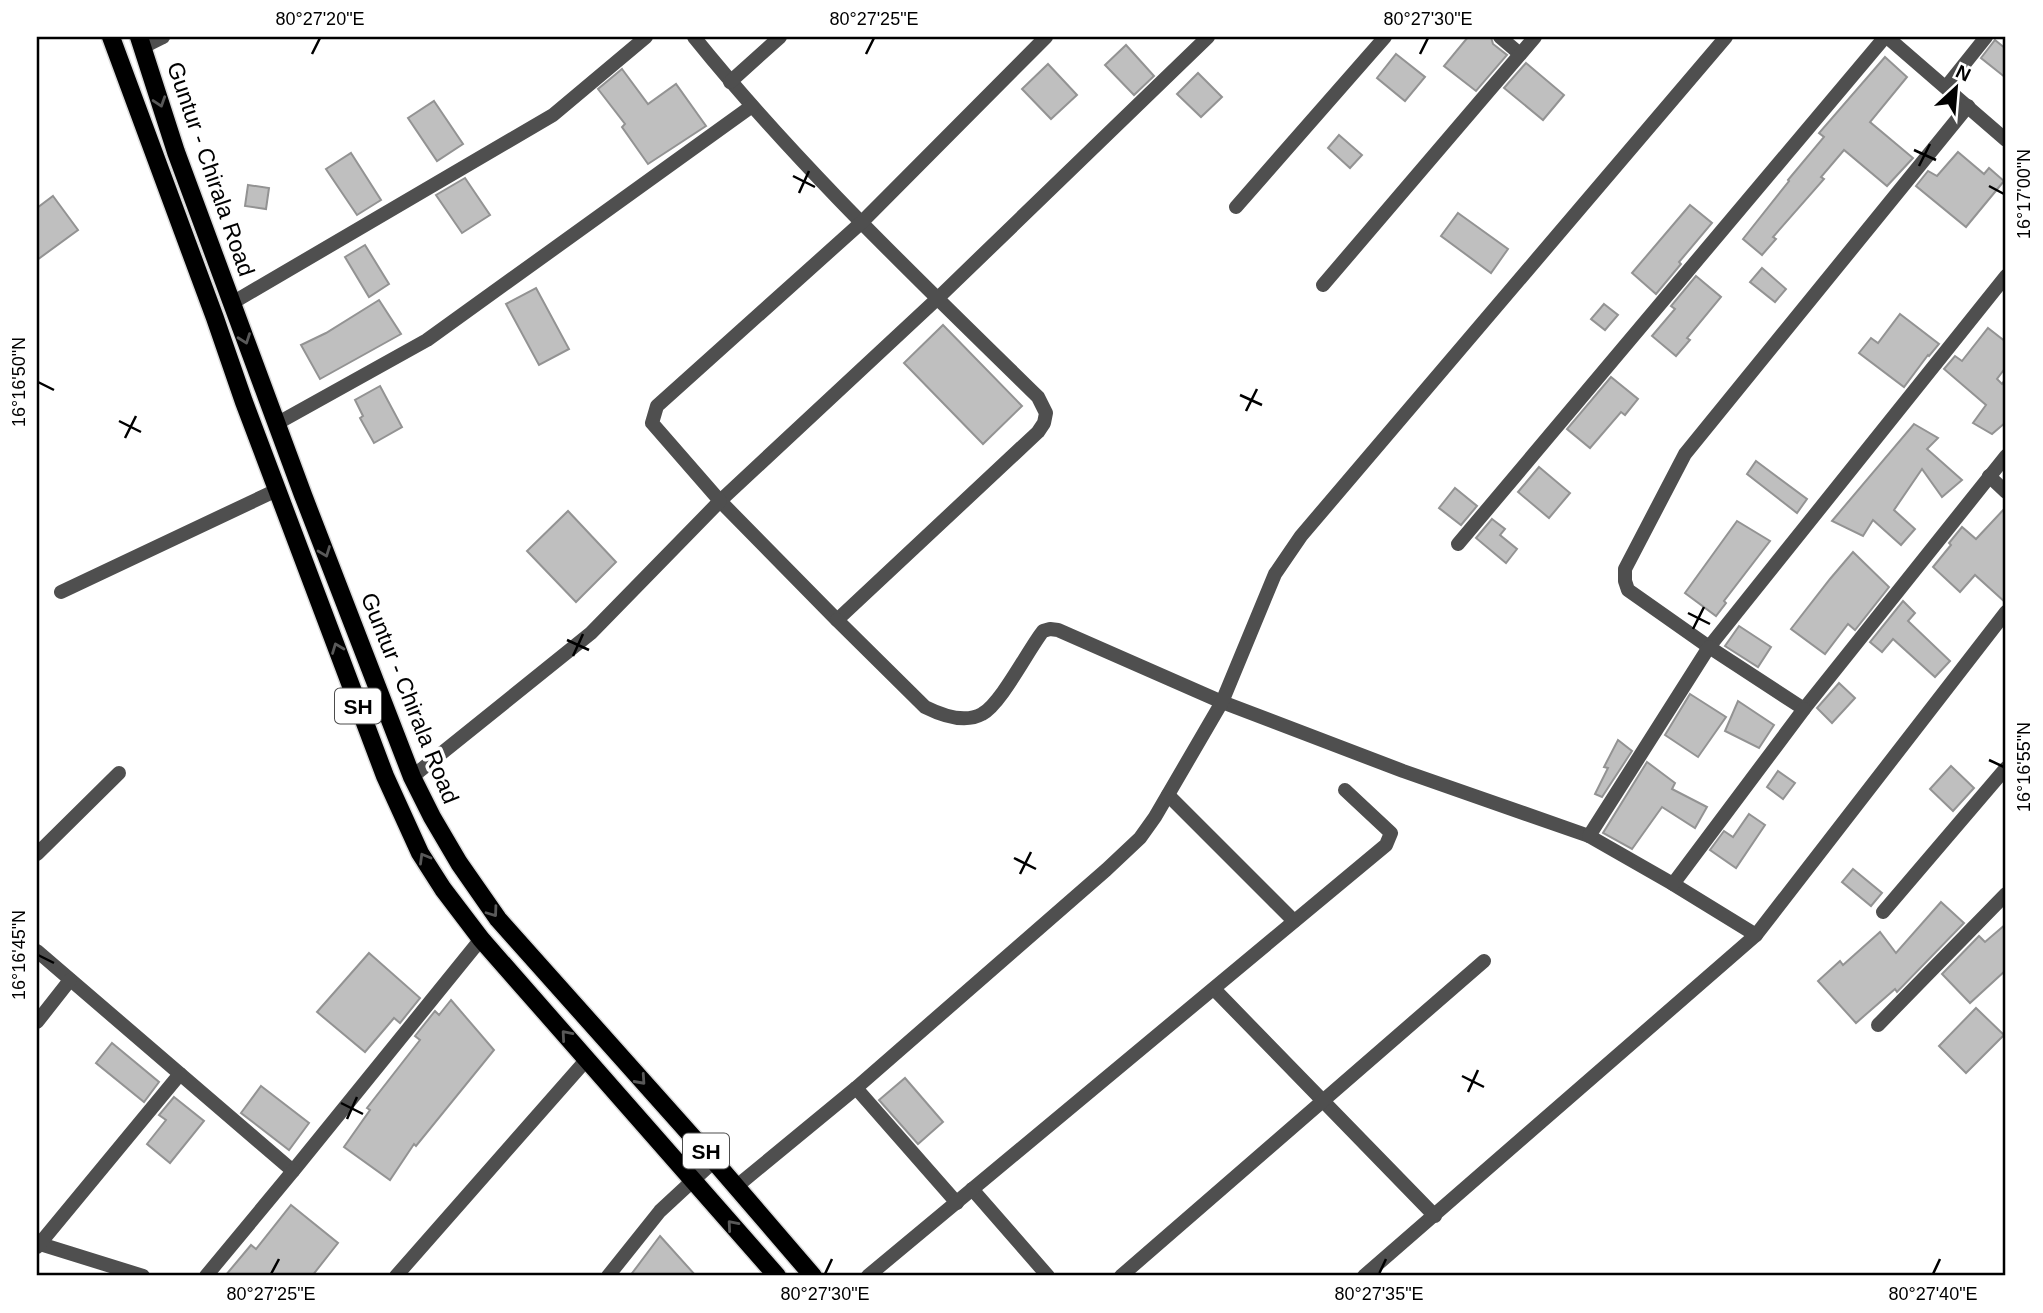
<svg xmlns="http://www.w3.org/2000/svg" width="2043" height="1313" viewBox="0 0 2043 1313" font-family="Arial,sans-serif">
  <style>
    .building { fill: #bfbfbf; stroke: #939393; stroke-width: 2 }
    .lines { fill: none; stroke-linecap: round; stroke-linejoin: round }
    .primary-casing { stroke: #dbdbdb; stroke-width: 21 }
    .street { stroke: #4f4f4f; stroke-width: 14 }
    .primary { stroke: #000; stroke-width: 18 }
    .oneway { stroke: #595959 }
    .ticks { fill: none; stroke: #000; stroke-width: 2.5 }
    .labels { text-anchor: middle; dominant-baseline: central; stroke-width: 7; stroke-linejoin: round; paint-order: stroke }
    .shield { fill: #fff; stroke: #4c4c4c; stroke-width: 2 }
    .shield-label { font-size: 21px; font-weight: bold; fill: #000 }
    .street-label { font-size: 23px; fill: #000; stroke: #fff }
    .neatline { fill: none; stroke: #000; stroke-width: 2.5 }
    .ticks-label { font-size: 18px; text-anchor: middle; fill: #000 }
  </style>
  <rect width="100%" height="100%" fill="#fff"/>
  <g class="building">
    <polygon points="1468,37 1491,37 1493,44 1507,55 1476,91 1444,66"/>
    <polygon points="1995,40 2006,49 2006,78 1981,58"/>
    <polygon points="1126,45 1154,76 1134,95 1105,65"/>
    <polygon points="1396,54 1425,77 1405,101 1377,78"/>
    <polygon points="1885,57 1907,77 1870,122 1913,158 1887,186 1844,150 1821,177 1824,179 1773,237 1776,239 1762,255 1743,239 1789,181 1788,180 1824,137 1819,133"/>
    <polygon points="1526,63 1564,95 1543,120 1504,88"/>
    <polygon points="1048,64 1077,95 1051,119 1022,89"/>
    <polygon points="622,69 648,104 676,84 706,126 648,164 622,127 625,124 598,89"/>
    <polygon points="1198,73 1222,97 1201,117 1177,94"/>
    <polygon points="434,101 463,144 437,161 408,118"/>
    <polygon points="1339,135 1362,155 1350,168 1328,148"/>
    <polygon points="1958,152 1984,174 1989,168 2004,181 1966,227 1916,186 1928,171 1937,176"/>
    <polygon points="351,153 381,200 357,215 326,169"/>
    <polygon points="465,178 490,215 462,233 436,195"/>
    <polygon points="248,185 269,188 266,209 245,206"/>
    <polygon points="53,196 78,230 37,260 37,208"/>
    <polygon points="1690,205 1712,223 1679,262 1681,264 1656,294 1632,273"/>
    <polygon points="1458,213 1508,249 1491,273 1441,236"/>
    <polygon points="365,245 389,284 369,297 345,257"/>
    <polygon points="1762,268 1786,289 1775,302 1750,282"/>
    <polygon points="1696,276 1721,297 1687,338 1690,340 1676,356 1652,336 1675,309 1671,306"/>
    <polygon points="536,288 569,349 539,365 506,304"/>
    <polygon points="379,300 401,334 320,379 301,345 326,333"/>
    <polygon points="1604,304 1618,315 1605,330 1591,319"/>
    <polygon points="1900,314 1939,344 1929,356 1928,355 1904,387 1859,353 1871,338 1878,343"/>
    <polygon points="943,325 1022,406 983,444 904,363"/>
    <polygon points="1988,328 2006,342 2006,367 1997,379 2002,384 2006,378 2006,422 1992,434 1973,423 1986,405 1944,369 1955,356 1962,361"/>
    <polygon points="1611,377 1638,399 1625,415 1621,412 1590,448 1567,429"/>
    <polygon points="380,386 402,427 374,443 360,418 363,416 355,400"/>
    <polygon points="1914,424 1938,438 1927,449 1962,480 1942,497 1922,469 1894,510 1915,529 1901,545 1873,520 1863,536 1832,521"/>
    <polygon points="1756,461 1807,499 1797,513 1747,474"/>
    <polygon points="1539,467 1570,493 1549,518 1518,492"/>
    <polygon points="1455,488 1477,506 1461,525 1439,508"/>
    <polygon points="2006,507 2006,603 1975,575 1960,592 1933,567 1951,545 1949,543 1962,527 1976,539"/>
    <polygon points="568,511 616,562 576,602 527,551"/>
    <polygon points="1492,519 1505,529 1500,535 1517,549 1506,563 1476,538"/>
    <polygon points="1737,521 1770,541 1724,601 1726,603 1716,616 1685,593"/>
    <polygon points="1853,552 1889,587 1855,630 1848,624 1825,654 1791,629 1830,579"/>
    <polygon points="1903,601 1915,613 1908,621 1950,661 1935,677 1893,639 1882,652 1870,642"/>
    <polygon points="1739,626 1771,647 1758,667 1725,646"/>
    <polygon points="1839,683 1855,698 1832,723 1817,708"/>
    <polygon points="1690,694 1726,717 1698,757 1665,735"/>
    <polygon points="1738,701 1774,725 1759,748 1725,731"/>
    <polygon points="1618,740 1632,751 1602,797 1595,794 1608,768 1604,767"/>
    <polygon points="1647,762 1675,783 1672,789 1707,807 1695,828 1662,807 1632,849 1603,833"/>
    <polygon points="1951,766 1974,788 1953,811 1930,789"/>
    <polygon points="1778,771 1795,783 1783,799 1767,787"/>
    <polygon points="1749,814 1765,825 1736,868 1710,850 1724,831 1733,837"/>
    <polygon points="1853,869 1882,893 1871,906 1842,882"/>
    <polygon points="1941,902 1964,923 1897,992 1895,989 1856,1023 1818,981 1840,961 1843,965 1880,932 1896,953"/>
    <polygon points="2006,924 2006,970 1970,1003 1942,974 1979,936 1985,942"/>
    <polygon points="369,953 420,998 400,1023 394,1018 365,1052 317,1012"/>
    <polygon points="451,1000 494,1050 416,1146 414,1144 390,1180 344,1147 370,1110 367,1108 420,1040 415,1036 435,1011 439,1015"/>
    <polygon points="1976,1008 2004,1035 1966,1073 1939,1046"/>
    <polygon points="112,1043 159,1082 144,1102 96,1063"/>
    <polygon points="905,1078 943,1122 918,1144 879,1100"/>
    <polygon points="261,1086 309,1123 289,1150 241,1113"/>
    <polygon points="174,1097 204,1121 170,1163 147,1144 166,1120 159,1115"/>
    <polygon points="291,1205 338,1243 312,1276 225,1276 251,1245 256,1249"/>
    <polygon points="660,1236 696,1276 630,1276"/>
  </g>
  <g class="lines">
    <defs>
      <g id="primary">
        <polyline points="111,37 215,318 244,402 385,776 420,853 443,889 481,939 777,1276"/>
        <polyline points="139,37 176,152 303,495 412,777 432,817 459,863 498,919 714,1161 813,1276"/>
      </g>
    </defs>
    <use href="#primary" class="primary-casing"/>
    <g class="street">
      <path d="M694 37C798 166 920 281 1038 397L1046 413 1044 423 1038 432 837 620 720 501 938 298 1208 37"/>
      <polyline points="1500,37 1520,54"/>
      <polyline points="1887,37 2006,140"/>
      <polyline points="143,47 163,37"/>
      <polyline points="730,82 780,37"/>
      <polyline points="1946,87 1986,37"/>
      <polyline points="1968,106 1685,454 1625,569 1625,581 1628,590 1709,647 2006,276"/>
      <polyline points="1236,207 1385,37"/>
      <polyline points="1323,285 1535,37"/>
      <polyline points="232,303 553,115 646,37"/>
      <polyline points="276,424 427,340 752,106"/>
      <polyline points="1989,476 2006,492"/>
      <polyline points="1458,544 1885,37"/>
      <polyline points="61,592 277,490"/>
      <path d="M837 620 925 707C941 715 964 724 982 714 1001 704 1028 650 1043 631L1050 629 1058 630 1222 702 1403 771 1589 836 1673 884 1756 935"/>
      <polyline points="412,777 591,633 720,501 652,423 657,406 862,222 1046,37"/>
      <polyline points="1168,795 1294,921"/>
      <polyline points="1589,836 1709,647 1804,709 2006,456"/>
      <polyline points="37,854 119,773"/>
      <polyline points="1673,884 1804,709"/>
      <polyline points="1883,912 2006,768"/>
      <polyline points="37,951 293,1171 481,939"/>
      <polyline points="1214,989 1435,1216"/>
      <polyline points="37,1022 70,980"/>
      <polyline points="1878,1025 2006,894"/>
      <polyline points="856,1088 957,1203"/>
      <polyline points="737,1186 856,1088 1106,870 1140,838 1155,817 1222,702 1275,574 1301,536 1726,37"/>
      <polyline points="972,1189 1048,1276"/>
      <polyline points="37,1243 143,1276"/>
      <polyline points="37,1247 180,1074"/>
      <polyline points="206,1276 293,1171"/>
      <polyline points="396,1276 587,1059"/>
      <polyline points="608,1276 660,1211 714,1161"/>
      <polyline points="868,1276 1386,845 1391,833 1345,790"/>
      <polyline points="1121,1276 1484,961"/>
      <polyline points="1364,1276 1756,935 2006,612"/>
    </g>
    <use href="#primary" class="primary"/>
  </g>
  <defs><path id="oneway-chevron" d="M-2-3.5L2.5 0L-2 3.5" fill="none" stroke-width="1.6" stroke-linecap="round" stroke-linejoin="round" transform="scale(1.75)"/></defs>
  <g class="oneway">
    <use href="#oneway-chevron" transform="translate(160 102) rotate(72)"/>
    <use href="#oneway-chevron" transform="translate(245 339) rotate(70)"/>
    <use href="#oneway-chevron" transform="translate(325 552) rotate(69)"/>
    <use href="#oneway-chevron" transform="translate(337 648) rotate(-111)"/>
    <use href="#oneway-chevron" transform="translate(424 858) rotate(-120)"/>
    <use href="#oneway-chevron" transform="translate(493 912) rotate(54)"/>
    <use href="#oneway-chevron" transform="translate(566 1035) rotate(-131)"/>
    <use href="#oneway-chevron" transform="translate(641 1080) rotate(48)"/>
    <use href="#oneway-chevron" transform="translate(732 1225) rotate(-131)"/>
  </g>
  <path class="ticks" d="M312 54 320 38M866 54 874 38M1420 54 1428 38M1914 150 1936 160M1919 166 1930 144M793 176 815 187M1989 186 2004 194M799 193 809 171M38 382 54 390M1240 395 1262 405M1246 411 1257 389M119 421 141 432M125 438 136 416M1688 613 1710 624M1693 629 1704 607M567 640 589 650M573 656 583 634M1989 760 2004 767M1014 858 1036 869M1020 874 1031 852M38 955 54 963M1462 1076 1484 1087M1468 1092 1478 1070M341 1103 363 1114M347 1119 357 1097M271 1274 279 1259M825 1274 832 1259M1379 1274 1386 1259M1933 1274 1940 1259"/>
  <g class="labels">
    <g class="shield">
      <rect x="335" y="688.5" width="46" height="35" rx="5"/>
      <rect x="683" y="1133.5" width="46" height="35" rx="5"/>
    </g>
    <g class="shield-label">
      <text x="358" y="706">SH</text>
      <text x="706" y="1151">SH</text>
    </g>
    <g class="street-label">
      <text transform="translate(211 169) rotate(71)">Guntur - Chirala Road</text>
      <text transform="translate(410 698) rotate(68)">Guntur - Chirala Road</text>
    </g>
  </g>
  <rect width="2043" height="1313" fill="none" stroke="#ffffff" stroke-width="77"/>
  <g transform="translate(1956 88) rotate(26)" stroke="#ffffff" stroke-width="5" paint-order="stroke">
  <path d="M0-5L12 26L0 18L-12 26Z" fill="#000000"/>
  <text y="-10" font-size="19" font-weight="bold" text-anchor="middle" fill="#000000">N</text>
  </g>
  <rect x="38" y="38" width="1966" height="1236" class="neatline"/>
  <g class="ticks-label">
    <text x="320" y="25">80°27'20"E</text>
    <text x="874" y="25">80°27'25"E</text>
    <text x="1428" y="25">80°27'30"E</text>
    <text transform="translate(2024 194) rotate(-90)" y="6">16°17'00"N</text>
    <text transform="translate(19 382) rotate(-90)" y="6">16°16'50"N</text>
    <text transform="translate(2024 767) rotate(-90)" y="6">16°16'55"N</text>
    <text transform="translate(19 955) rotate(-90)" y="6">16°16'45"N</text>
    <text x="271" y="1300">80°27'25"E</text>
    <text x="825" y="1300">80°27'30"E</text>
    <text x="1379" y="1300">80°27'35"E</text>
    <text x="1933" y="1300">80°27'40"E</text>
  </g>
</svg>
